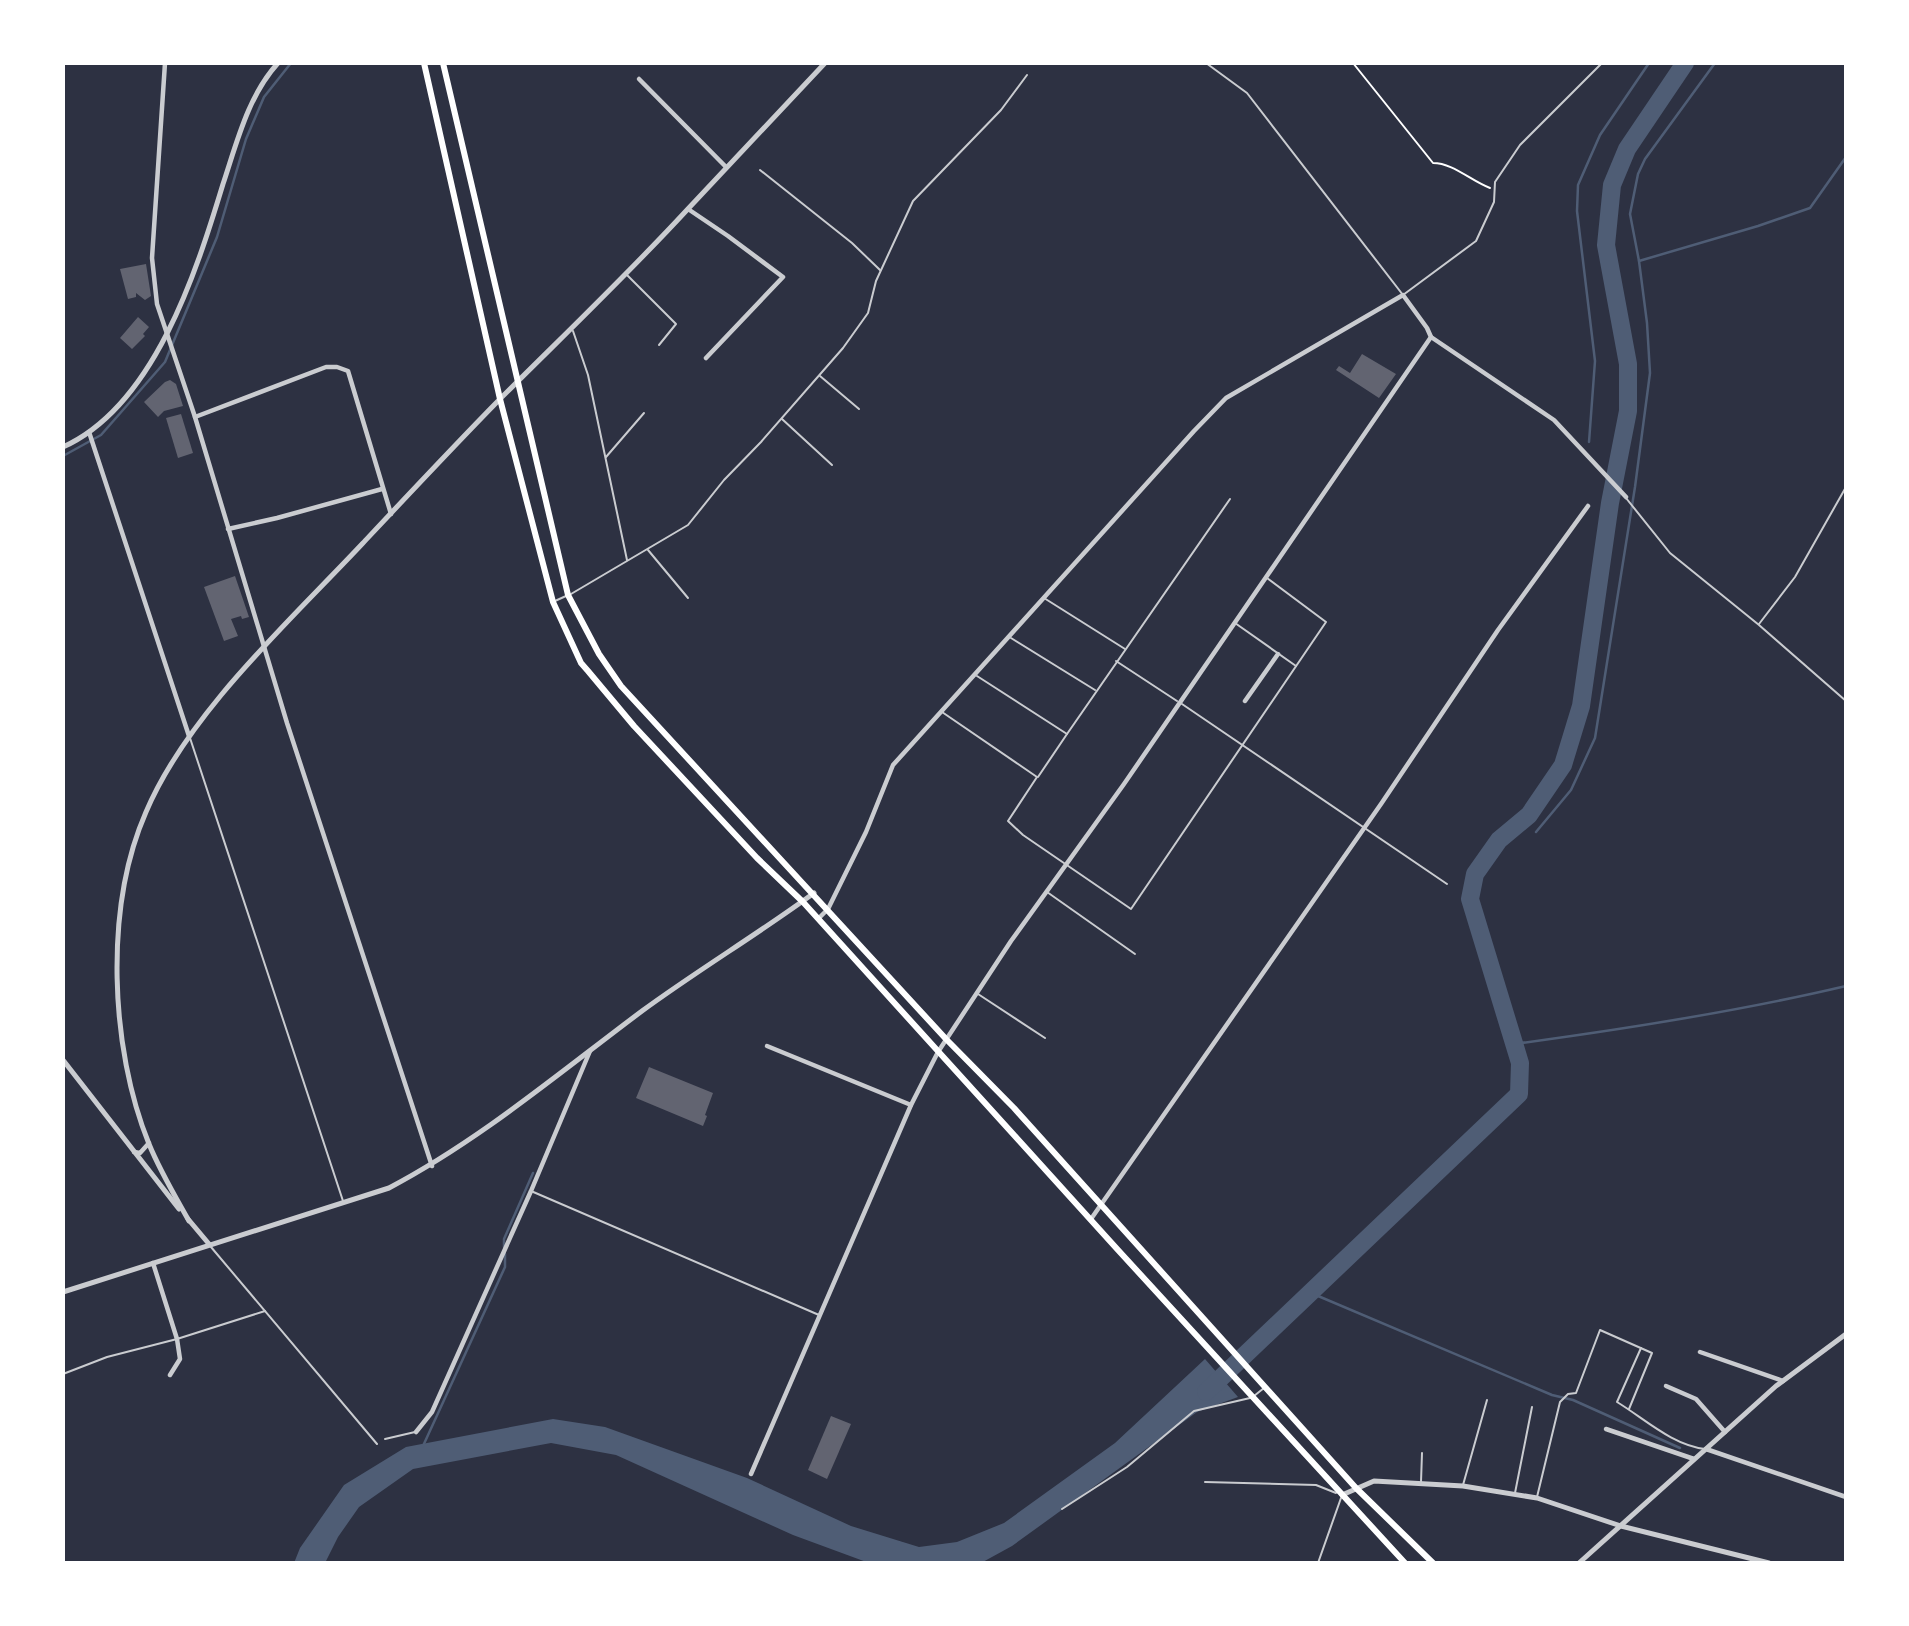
<svg xmlns="http://www.w3.org/2000/svg" width="1909" height="1626" viewBox="0 0 1909 1626" font-family="'Libre Baskerville',serif">
  <style>
    .water { fill: #4f5d75 }
    .lines { fill: none; stroke-linecap: round; stroke-linejoin: round }
    .stream { stroke: #4f5d75; stroke-width: 2.5 }
    .river { stroke: #4f5d75; stroke-width: 18 }
    .building { fill: #626471 }
    .path { stroke: #fff; stroke-width: 2 }
    .service { stroke: #caccd0; stroke-width: 2 }
    .minor { stroke: #caccd0; stroke-width: 4.5 }
    .tertiary { stroke: #caccd0; stroke-width: 5 }
    .primary { stroke: #fff; stroke-width: 6 }
  </style>
  <rect width="100%" height="100%" fill="#2d3142"/>
  <polygon class="water" points="1205,1359 1238,1397 1197,1412 1012,1546 981,1563 869,1563 793,1535 616,1455 551,1443 413,1469 359,1507 338,1537 325,1563 294,1563 300,1548 344,1485 406,1447 553,1419 605,1427 747,1478 851,1526 919,1547 957,1542 1004,1523 1115,1443"/>
  <g class="lines">
    <g class="stream">
      <polyline points="1639,261 1758,226 1810,208 1846,157"/>
      <polyline points="1589,442 1595,361 1577,211 1578,185 1600,135 1649,63"/>
      <polyline points="63,456 101,435 165,362 217,237 246,139 264,97 291,63"/>
      <polyline points="1536,832 1571,790 1595,738 1635,487 1650,373 1647,323 1639,261 1630,214 1638,174 1645,159 1715,63"/>
      <path d="M1514 1044C1626 1029 1736 1012 1846 986"/>
      <polyline points="504,1247 504,1239 533,1173"/>
      <polyline points="1311,1293 1552,1395 1573,1400 1680,1448"/>
      <polyline points="423,1446 505,1267 505,1254"/>
    </g>
    <polyline class="river" points="1206,1392 1519,1094 1520,1063 1470,899 1475,874 1499,840 1529,815 1563,765 1581,706 1610,503 1628,411 1628,364 1606,245 1612,185 1627,149 1685,63"/>
  </g>
  <g class="building">
    <polygon points="146,264 151,296 145,300 136,293 136,297 128,299 120,269"/>
    <polygon points="138,317 149,327 143,334 145,336 132,349 120,338"/>
    <polygon points="1362,354 1396,374 1379,398 1336,370 1339,366 1350,373"/>
    <polygon points="170,380 176,384 183,406 164,411 158,417 144,402 165,382"/>
    <polygon points="181,414 193,453 178,458 166,418"/>
    <polygon points="235,576 249,617 242,619 241,616 231,619 238,636 224,641 204,587"/>
    <polygon points="649,1067 713,1093 705,1115 707,1116 703,1126 636,1098"/>
    <polygon points="831,1416 851,1424 827,1479 808,1470"/>
  </g>
  <g class="lines">
    <path class="path" d="M1353 63 1433 163C1453 163 1471 181 1490 188"/>
    <g class="service">
      <polyline points="1206,63 1247,93 1403,295 1476,241 1494,202 1495,182 1520,145 1602,63"/>
      <polyline points="760,170 852,243 880,270"/>
      <polyline points="627,275 676,324 659,345"/>
      <polyline points="573,331 588,375 627,560"/>
      <polyline points="820,376 859,409"/>
      <polyline points="782,419 832,465"/>
      <polyline points="606,457 644,413"/>
      <polyline points="1626,498 1670,553 1759,625 1846,701"/>
      <polyline points="648,550 688,598"/>
      <polyline points="571,594 688,525 724,480 761,442 843,348 868,313 876,281 913,201 1001,110 1027,75"/>
      <polyline points="1044,598 1125,649"/>
      <polyline points="555,601 566,596"/>
      <polyline points="1235,623 1296,666"/>
      <polyline points="1759,624 1795,577 1846,487"/>
      <polyline points="1011,638 1095,690"/>
      <polyline points="1116,661 1177,701"/>
      <polyline points="977,676 1067,734 1038,777"/>
      <polyline points="1182,704 1447,884"/>
      <polyline points="942,712 1037,777 1008,821 1023,835 1131,909 1326,622 1267,578"/>
      <polyline points="1067,734 1230,499"/>
      <polyline points="190,738 343,1201"/>
      <polyline points="1047,892 1135,954"/>
      <polyline points="978,994 1045,1038"/>
      <polyline points="531,1191 819,1315"/>
      <polyline points="211,1247 377,1444"/>
      <path d="M1641 1348 1617 1402C1645 1419 1672 1445 1705 1449"/>
      <polyline points="63,1374 107,1357 177,1339 265,1311"/>
      <polyline points="1254,1396 1264,1388"/>
      <polyline points="385,1439 415,1432"/>
      <polyline points="1205,1482 1316,1485 1336,1493"/>
      <polyline points="1421,1482 1422,1453"/>
      <polyline points="1463,1485 1487,1400"/>
      <polyline points="1515,1493 1532,1407"/>
      <polyline points="1537,1497 1560,1402 1568,1394 1576,1393 1600,1330 1652,1353 1629,1409"/>
      <polyline points="1062,1509 1127,1467 1194,1411 1250,1398"/>
      <polyline points="1318,1563 1341,1498"/>
    </g>
    <g class="minor">
      <polyline points="165,63 152,258 157,304 195,417 287,723 432,1166"/>
      <polyline points="639,79 726,167"/>
      <polyline points="688,209 728,236 783,277 706,358"/>
      <polyline points="1431,337 1554,420 1626,497"/>
      <polyline points="195,417 326,367 337,367 348,371 391,514"/>
      <polyline points="89,432 189,736"/>
      <polyline points="228,529 277,518 382,489"/>
      <polyline points="1245,701 1278,654"/>
      <polyline points="767,1046 911,1105"/>
      <polyline points="134,1152 140,1153 149,1143"/>
      <polyline points="1091,1219 1381,804 1498,630 1588,506"/>
      <polyline points="153,1263 177,1339 180,1359 170,1375"/>
      <polyline points="1700,1352 1783,1381"/>
      <polyline points="1666,1386 1696,1399 1725,1432"/>
      <polyline points="1606,1429 1694,1459"/>
      <polyline points="416,1432 432,1412 531,1191 590,1051"/>
      <polyline points="1706,1449 1846,1497"/>
      <polyline points="751,1474 911,1105 938,1052 1011,941 1124,784 1431,337 1427,328 1403,295 1226,398 1194,431 893,765 866,832 828,909 818,919"/>
    </g>
    <g class="tertiary">
      <path d="M63 447C154 406 196 273 223 184 237 142 248 96 278 63"/>
      <polyline points="63,1060 179,1209"/>
      <polyline points="188,1219 209,1244"/>
      <path d="M189 1221C175 1196 160 1171 149 1144 110 1048 104 908 146 812 188 713 290 621 363 543 408 495 452 448 498 401 561 338 626 276 686 211 733 161 779 112 825 63"/>
      <path d="M63 1292 389 1188C480 1140 559 1073 642 1011 698 970 758 934 814 893"/>
      <polyline points="1342,1495 1374,1481 1463,1486 1537,1498 1621,1526 1769,1563"/>
      <polyline points="1579,1563 1776,1386 1846,1334"/>
    </g>
    <g class="primary">
      <polyline points="424,63 500,399 553,602 581,663 588,671 634,726 757,858 803,902 1118,1250 1405,1563"/>
      <polyline points="443,63 568,595 599,654 621,686 946,1039 1014,1108 1356,1488 1433,1563"/>
    </g>
  </g>
  <rect width="1909" height="1626" fill="none" stroke="#ffffff" stroke-width="130"/>
</svg>
